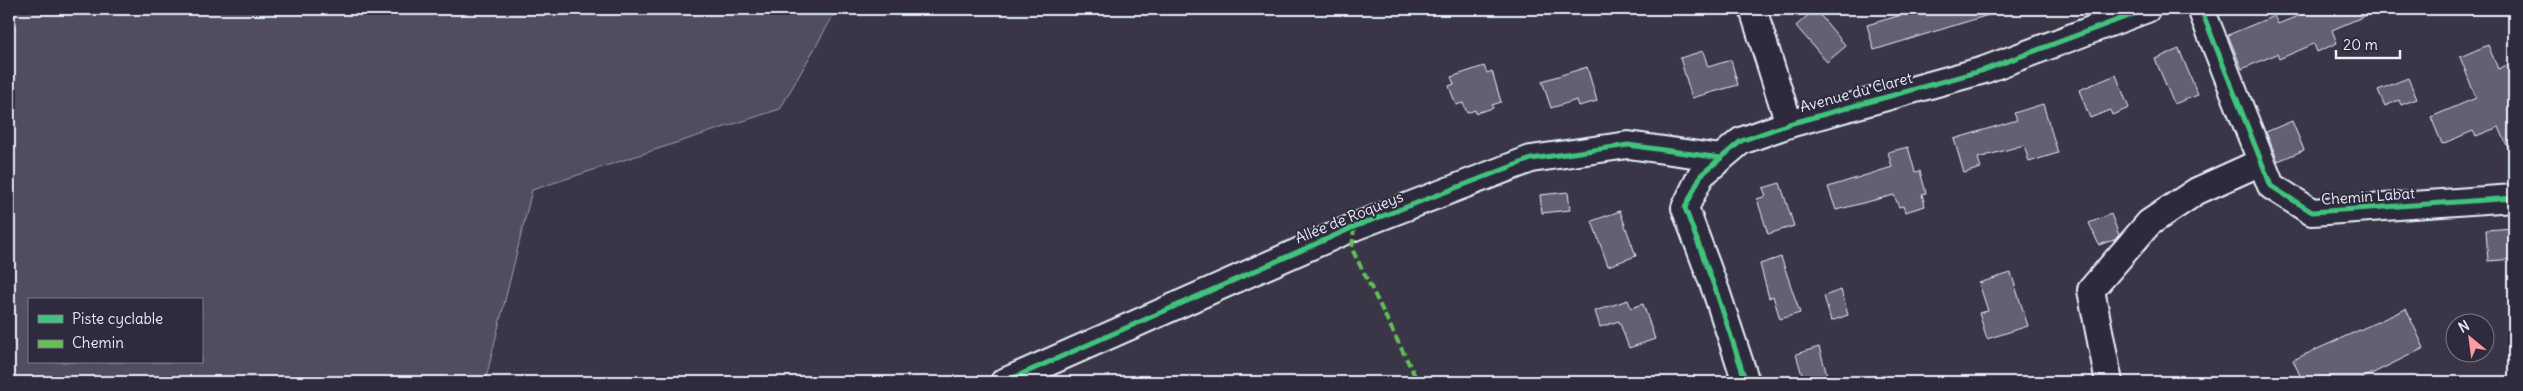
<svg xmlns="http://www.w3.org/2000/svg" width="2523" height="391" viewBox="0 0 2523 391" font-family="Delius,sans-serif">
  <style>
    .green { fill: #504e5f; stroke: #9ca0ac; fill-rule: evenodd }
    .building { fill: #636171; stroke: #e8f1f8 }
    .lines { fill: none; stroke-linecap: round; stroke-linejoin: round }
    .minor-casing { stroke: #e8f1f8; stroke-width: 30 }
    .minor { stroke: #2f2a3d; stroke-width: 26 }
    .quiet { stroke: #63c152; stroke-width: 4; stroke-dasharray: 8 4; stroke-linecap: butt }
    .cycleway-casing { stroke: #2f2a3d; stroke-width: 8 }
    .cycleway { stroke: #40c37c; stroke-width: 5 }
    .labels { text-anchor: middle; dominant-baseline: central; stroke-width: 4; stroke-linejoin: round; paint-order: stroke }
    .street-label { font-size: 15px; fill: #e8f1f8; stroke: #2f2a3d }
  </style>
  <rect width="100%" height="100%" fill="#3a3648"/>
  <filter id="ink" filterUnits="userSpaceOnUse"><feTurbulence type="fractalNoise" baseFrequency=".02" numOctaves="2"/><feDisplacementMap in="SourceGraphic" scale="10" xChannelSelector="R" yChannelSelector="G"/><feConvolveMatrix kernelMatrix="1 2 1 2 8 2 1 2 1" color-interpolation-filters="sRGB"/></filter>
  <g filter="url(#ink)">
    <path class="green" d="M9 9H837L780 109 532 190 485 382H9ZM29 300H201V362H29Z"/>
    <g class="building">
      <polygon points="1815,9 1846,46 1827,62 1796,26"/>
      <polygon points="1922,9 1994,9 1995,13 1874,50 1867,25"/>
      <polygon points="2315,9 2381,9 2332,30 2337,43 2317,52 2314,44 2279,59 2277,54 2242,69 2228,35 2274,16 2278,24"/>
      <polygon points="2488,45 2498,69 2514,62 2514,162 2499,127 2476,136 2473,131 2442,144 2431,117 2476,98 2460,57"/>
      <polygon points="2179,49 2198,95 2174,104 2155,59"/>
      <polygon points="1703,51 1708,67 1731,60 1738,85 1692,98 1680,58"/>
      <polygon points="1484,66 1487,73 1492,71 1501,102 1492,105 1493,108 1476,113 1475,110 1467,113 1463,103 1456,105 1449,86 1454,84 1451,77"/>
      <polygon points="1587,67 1597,101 1579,106 1577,100 1551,108 1542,81"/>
      <polygon points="2116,75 2129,108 2112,115 2110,110 2090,118 2079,90"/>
      <polygon points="2408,78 2417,99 2401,105 2399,100 2385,106 2378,90"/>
      <polygon points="2043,104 2058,153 2029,162 2024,145 1978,158 1981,168 1964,173 1954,139 2017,120 2014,113"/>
      <polygon points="2292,121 2304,150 2278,161 2266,132"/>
      <polygon points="1908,147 1915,172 1920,171 1926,193 1922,194 1925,206 1905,212 1903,206 1899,207 1894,195 1836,210 1828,187 1892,167 1888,152"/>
      <polygon points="1780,183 1794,226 1768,234 1757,199 1766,196 1763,188"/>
      <polygon points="1568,192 1570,210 1542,213 1540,195"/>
      <polygon points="1620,211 1636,256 1608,266 1592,221"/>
      <polygon points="2111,214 2119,235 2114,240 2099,245 2089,223"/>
      <polygon points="2514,228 2514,259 2488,261 2486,230"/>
      <polygon points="1781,257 1800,313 1780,319 1773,296 1769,298 1760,264"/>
      <polygon points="2011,273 2028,326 1987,339 1979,313 1988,311 1979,283"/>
      <polygon points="1841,290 1848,315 1831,321 1824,296"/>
      <polygon points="1628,300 1631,308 1643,304 1655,339 1629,348 1619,321 1600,327 1595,311"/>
      <polygon points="2406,309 2424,348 2355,382 2303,382 2293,360"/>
      <polygon points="1819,347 1829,382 1804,382 1796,354"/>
    </g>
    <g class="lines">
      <defs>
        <g id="minor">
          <polyline points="1753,9 1789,124"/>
          <polyline points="2201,9 2271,186 2312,212 2514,198"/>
          <polyline points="1004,382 1354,227 1531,159 1628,145 1721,158"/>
          <polyline points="1746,382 1716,291 1685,208 1701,175 1741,141 1789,124 1984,70 2147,9"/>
          <polyline points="2109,382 2091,290 2149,223 2197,191 2261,162"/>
        </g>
      </defs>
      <use href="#minor" class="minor-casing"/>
      <use href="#minor" class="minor"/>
      <polyline class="quiet" points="1354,227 1352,249 1418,382"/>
      <defs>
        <g id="cycleway">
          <polyline points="2201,9 2271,186 2312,212 2514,198"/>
          <polyline points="1004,382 1354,227 1531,159 1628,145 1721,158"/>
          <polyline points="1746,382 1716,291 1685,208 1701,175 1741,141 1789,124 1984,70 2147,9"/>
        </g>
      </defs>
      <use href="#cycleway" class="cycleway-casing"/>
      <use href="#cycleway" class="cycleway"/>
    </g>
  </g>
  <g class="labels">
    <g class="street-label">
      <text transform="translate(1856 92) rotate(-15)">Avenue du Claret</text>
      <text transform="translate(2368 196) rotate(-4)">Chemin Labat</text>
      <text transform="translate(1349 217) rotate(-22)">Allée de Roqueys</text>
    </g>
  </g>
  <rect width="2523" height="391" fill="none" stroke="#2f2a3d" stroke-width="30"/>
  <rect x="15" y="15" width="2493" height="361" fill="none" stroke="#e8f1f8" stroke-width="2" filter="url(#ink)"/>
  <rect x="28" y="298" width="175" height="65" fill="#2f2a3d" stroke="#797a88"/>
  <rect x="38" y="315" width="25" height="8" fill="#40c37c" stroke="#797a88"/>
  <text x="72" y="324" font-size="15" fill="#e8f1f8">Piste cyclable</text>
  <rect x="38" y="340" width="25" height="8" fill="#63c152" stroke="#797a88"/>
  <text x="72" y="348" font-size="15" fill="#e8f1f8">Chemin</text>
  <g transform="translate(2470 338) rotate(331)"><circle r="24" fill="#2f2a3d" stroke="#797a88"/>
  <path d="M0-4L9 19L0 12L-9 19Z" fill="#ff9aa2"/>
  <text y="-8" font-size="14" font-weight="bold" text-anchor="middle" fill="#e8f1f8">N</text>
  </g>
  <path d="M2336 50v8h64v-8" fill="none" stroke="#e8f1f8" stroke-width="2.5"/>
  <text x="2343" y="50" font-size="15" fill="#e8f1f8" stroke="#2f2a3d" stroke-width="4" paint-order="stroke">20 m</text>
</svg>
